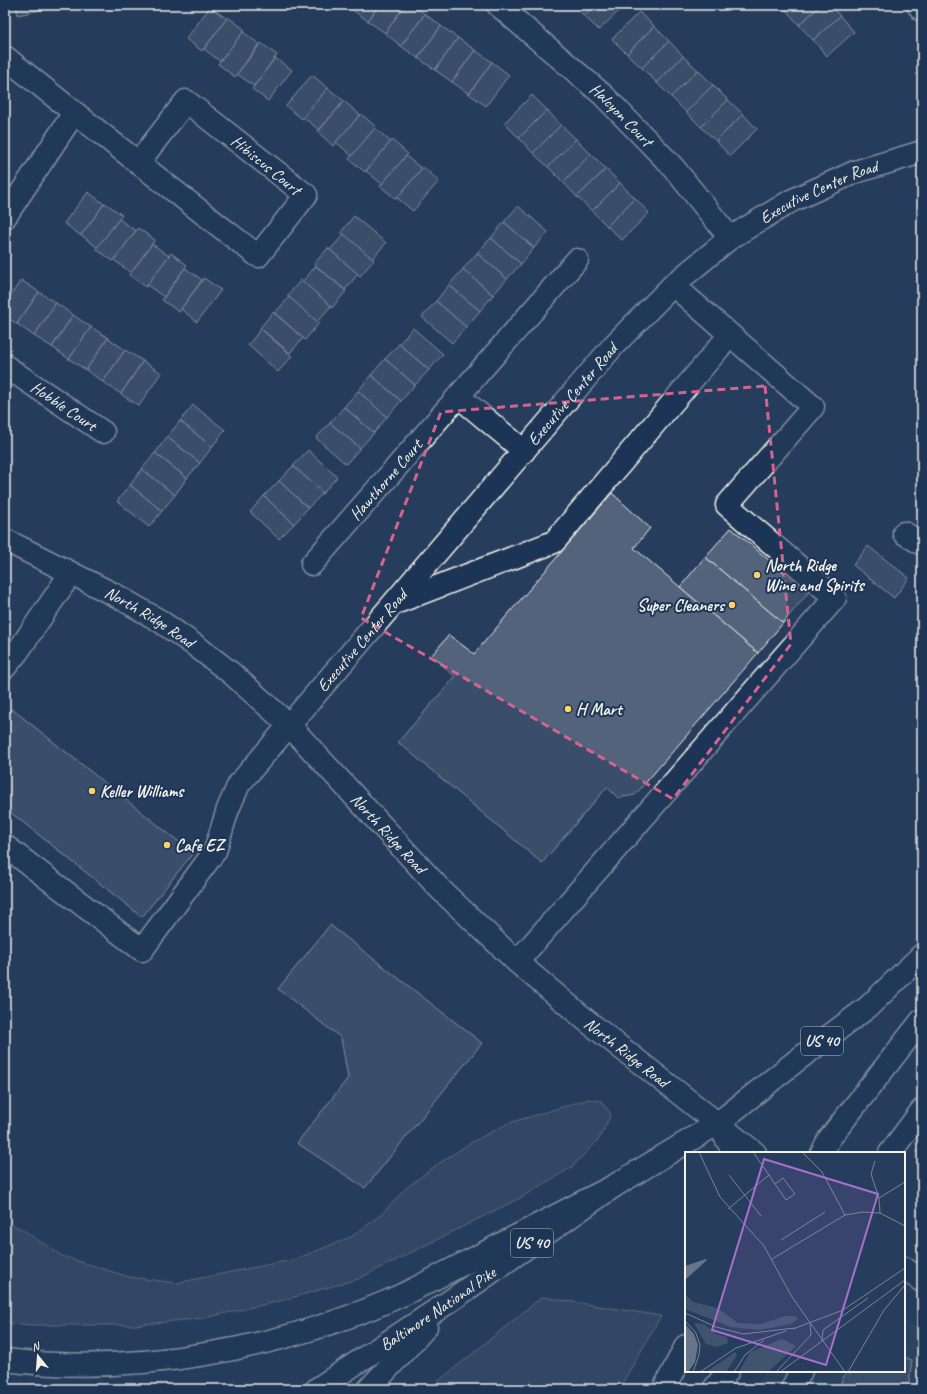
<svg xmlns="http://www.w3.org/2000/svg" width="927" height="1394" viewBox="0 0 927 1394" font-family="Caveat,sans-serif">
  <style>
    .built { fill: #334966 }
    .green { fill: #40546f; stroke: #9aa2ac }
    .building { fill: #52647b; stroke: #f4f1e8 }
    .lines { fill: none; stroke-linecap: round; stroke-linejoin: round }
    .minor-casing { stroke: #f4f1e8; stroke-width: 25 }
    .major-casing { stroke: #f4f1e8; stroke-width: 25 }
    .highway-casing { stroke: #f4f1e8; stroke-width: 25 }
    .minor { stroke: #1d3557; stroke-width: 22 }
    .major { stroke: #1d3557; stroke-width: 22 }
    .highway { stroke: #1d3557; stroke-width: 22 }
    .marked { fill: none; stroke: #d4648c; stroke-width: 3; stroke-dasharray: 8 5; stroke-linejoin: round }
    .poi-dot { fill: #ffd166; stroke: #1d3557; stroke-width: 1.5 }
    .labels { text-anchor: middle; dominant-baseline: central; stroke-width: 4; stroke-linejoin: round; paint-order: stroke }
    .shield { fill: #1d3557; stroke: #b4b9bc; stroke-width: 1 }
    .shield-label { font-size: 16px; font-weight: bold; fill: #f4f1e8 }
    .street-label { font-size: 17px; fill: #f4f1e8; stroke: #1d3557 }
    .poi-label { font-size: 17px; font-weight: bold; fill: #f4f1e8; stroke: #1d3557; text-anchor: start }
    .inset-road { fill: none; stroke: #788595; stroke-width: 1 }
    .view { fill: #a571cd; fill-opacity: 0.15; stroke: #a571cd; stroke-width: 2 }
    .inset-edge { fill: none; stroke: #f4f1e8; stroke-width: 2 }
  </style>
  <rect width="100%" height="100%" fill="#263d5d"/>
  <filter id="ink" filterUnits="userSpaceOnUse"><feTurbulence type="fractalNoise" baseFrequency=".025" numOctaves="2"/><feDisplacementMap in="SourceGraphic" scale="8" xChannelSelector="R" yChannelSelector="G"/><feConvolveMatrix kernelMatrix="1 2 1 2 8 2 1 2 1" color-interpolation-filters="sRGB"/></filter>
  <g filter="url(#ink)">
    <polygon class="built" points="904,1319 922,1331 922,1389 752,1389 766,1371 904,1371"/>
    <g class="green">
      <polygon points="589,1099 601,1101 611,1114 599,1139 572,1167 520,1198 358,1279 280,1301 204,1318 135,1325 33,1325 5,1323 5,1221 23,1230 62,1256 129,1277 177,1283 296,1259 351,1237 382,1214 405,1189 435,1166 472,1142 509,1123"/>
      <polygon points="542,1297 661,1316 619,1389 429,1389"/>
    </g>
    <g class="building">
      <polygon points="16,5 58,5 58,6 18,15"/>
      <polygon points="354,5 379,5 368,21 351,9"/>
      <polygon points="379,5 405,5 385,33 368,21"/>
      <polygon points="405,5 412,5 425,14 401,46 385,33"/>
      <polygon points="574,5 595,5 584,16"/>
      <polygon points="595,5 625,5 599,30 584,16"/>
      <polygon points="789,5 821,5 799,25 785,9"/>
      <polygon points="821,5 830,5 840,16 813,40 799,25"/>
      <polygon points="210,7 227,19 202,51 186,39"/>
      <polygon points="639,12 654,26 627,54 612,39"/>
      <polygon points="425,14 441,26 418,58 401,46"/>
      <polygon points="840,16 854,32 827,56 813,40"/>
      <polygon points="228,17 245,30 221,62 204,49"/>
      <polygon points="441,26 458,38 435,70 418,58"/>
      <polygon points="654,26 669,41 642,68 627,54"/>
      <polygon points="243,32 259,44 235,77 218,64"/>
      <polygon points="458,38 475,50 452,82 435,70"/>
      <polygon points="669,41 683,56 657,83 642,68"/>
      <polygon points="261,43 277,55 254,86 237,74"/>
      <polygon points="475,50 492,62 469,94 452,82"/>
      <polygon points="683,56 698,70 671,97 657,83"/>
      <polygon points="275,58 292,70 268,101 252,89"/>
      <polygon points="492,62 509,75 486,106 469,94"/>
      <polygon points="698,70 713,85 686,112 671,97"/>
      <polygon points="312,75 328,88 302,119 286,106"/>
      <polygon points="713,85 728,100 701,127 686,112"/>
      <polygon points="328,88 344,101 319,130 303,117"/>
      <polygon points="532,95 547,110 519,138 504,123"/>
      <polygon points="728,100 743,114 716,141 701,127"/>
      <polygon points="344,101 360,115 333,146 318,132"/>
      <polygon points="547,110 561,125 533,153 519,138"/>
      <polygon points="361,114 376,127 352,156 336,142"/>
      <polygon points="743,114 757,129 730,156 716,141"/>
      <polygon points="561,125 576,139 548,167 533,153"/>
      <polygon points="375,128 391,142 365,172 349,159"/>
      <polygon points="576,139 591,154 563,182 548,167"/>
      <polygon points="392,140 408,154 382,184 366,171"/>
      <polygon points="591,154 606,169 577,197 563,182"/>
      <polygon points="406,156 422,169 396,199 380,186"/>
      <polygon points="423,167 439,181 413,211 397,198"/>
      <polygon points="606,169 620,183 592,211 577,197"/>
      <polygon points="620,183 635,198 607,226 592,211"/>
      <polygon points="88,192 104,204 81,236 64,223"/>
      <polygon points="635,198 649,213 622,240 607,226"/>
      <polygon points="105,203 122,215 98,248 81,235"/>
      <polygon points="518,206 548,232 534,248 504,222"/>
      <polygon points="354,216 386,243 372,259 341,232"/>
      <polygon points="119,219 136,231 113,261 96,249"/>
      <polygon points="504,222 534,248 521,264 491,238"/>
      <polygon points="138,228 155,240 131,273 114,260"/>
      <polygon points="344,234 374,260 360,276 330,250"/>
      <polygon points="491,238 521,264 507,279 477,253"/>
      <polygon points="152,244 169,256 146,287 129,275"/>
      <polygon points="328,248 358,274 345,290 314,264"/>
      <polygon points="171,253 187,265 164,297 147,285"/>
      <polygon points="477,253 507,279 493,295 463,269"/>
      <polygon points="316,266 346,291 332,308 302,282"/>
      <polygon points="185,268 202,280 179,312 162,300"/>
      <polygon points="463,269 493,295 480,311 449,285"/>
      <polygon points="204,278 221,290 197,322 181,309"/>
      <polygon points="21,280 39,292 17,324 5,316 5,304"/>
      <polygon points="301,280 331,306 317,322 287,296"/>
      <polygon points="449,285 480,311 466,327 436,301"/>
      <polygon points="39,292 56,303 34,336 17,324"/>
      <polygon points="289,297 319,323 305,340 275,313"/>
      <polygon points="436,301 466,327 452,343 422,317"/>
      <polygon points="56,303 73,315 52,347 34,336"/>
      <polygon points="273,312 303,338 290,353 260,328"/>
      <polygon points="73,315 91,327 69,359 52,347"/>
      <polygon points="91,327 108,338 86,370 69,359"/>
      <polygon points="413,328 443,354 429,370 399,344"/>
      <polygon points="261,329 292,356 278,372 248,345"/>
      <polygon points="108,338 125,350 103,382 86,370"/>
      <polygon points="399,344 429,370 415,385 385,359"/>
      <polygon points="125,350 143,361 121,394 103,382"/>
      <polygon points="385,359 415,385 401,401 371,375"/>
      <polygon points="143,361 161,373 139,406 121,394"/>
      <polygon points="371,375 401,401 387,417 358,391"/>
      <polygon points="358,391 387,417 374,433 344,407"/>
      <polygon points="193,405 225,430 212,447 180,421"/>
      <polygon points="344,407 374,433 360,448 330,423"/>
      <polygon points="180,421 212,447 200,463 167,437"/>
      <polygon points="330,423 360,448 346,464 316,438"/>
      <polygon points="167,437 200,463 187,478 155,453"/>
      <polygon points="308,450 337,477 323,493 293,466"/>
      <polygon points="155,453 187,478 175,495 142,469"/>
      <polygon points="293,466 323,493 308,508 279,481"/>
      <polygon points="142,469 175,495 162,511 130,485"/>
      <polygon points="279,481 308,508 294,524 264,496"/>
      <polygon points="130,485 162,511 149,527 117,501"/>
      <polygon points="612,493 650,528 634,548 758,653 635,795 618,798 607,787 542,863 398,742 455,677 432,655 449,635 474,654"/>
      <polygon points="264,496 294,524 279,539 250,512"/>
      <polygon points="731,528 808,593 783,623 705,557"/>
      <polygon points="868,546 909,578 894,598 853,565"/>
      <polygon points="705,557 783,623 758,653 680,587"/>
      <polygon points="12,709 193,853 142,917 5,808 5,718"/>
      <polygon points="330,925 482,1043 365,1188 297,1143 348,1078 341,1038 278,989"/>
      <polygon points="904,1357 912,1360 908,1389 838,1389 846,1372 850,1374 852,1371 904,1371"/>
    </g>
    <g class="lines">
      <defs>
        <g id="minor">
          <path id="s1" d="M498 5 603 95 673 167 730 238"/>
          <polyline points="918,5 922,10"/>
          <path d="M5 57C89 125 173 190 258 256L306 195 186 101 138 163"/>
          <polyline points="5,217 74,113"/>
          <path id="s2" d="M5 366 103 432"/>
          <polyline points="458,396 524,451"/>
          <polyline points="904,533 922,544"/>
          <path id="s3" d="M5 540 117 596 160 621 196 646 231 673 289 725 441 890 517 962 587 1021 755 1153"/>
          <path id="s4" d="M312 564 577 260"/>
          <polyline points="395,603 554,542 730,335"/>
          <polyline points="5,667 18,651 71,573"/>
          <path id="s5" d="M5 846 142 950 215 851 228 809 239 784 614 345 673 285 730 238 791 201 855 172 922 152"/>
          <polyline points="517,962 835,598 727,505 813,407 673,285"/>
          <polyline points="904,1268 922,1281"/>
          <polyline points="792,1389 801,1371"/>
        </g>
        <g id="major">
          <polyline points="718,1123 734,1153"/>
          <polyline points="822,1153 829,1139 922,1020"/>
          <polyline points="890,1153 922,1110"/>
          <path id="s6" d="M317 1389 450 1301 614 1186 718 1123 796 1061 868 1007 922 955"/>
          <polyline points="369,1389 426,1327"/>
          <polyline points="664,1389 686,1346"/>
          <polyline points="714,1389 728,1371"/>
        </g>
        <path id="highway" d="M5 1360C136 1376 284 1349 404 1294 427 1283 450 1270 473 1259 520 1234 567 1210 614 1186"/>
      </defs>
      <use href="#minor" class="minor-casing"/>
      <use href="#major" class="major-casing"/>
      <use href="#highway" class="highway-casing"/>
      <use href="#minor" class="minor"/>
      <use href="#major" class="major"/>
      <use href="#highway" class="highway"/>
    </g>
  </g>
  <path d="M0 0H927V1394H0ZM765 386 791 644 673 799 361 618 441 412Z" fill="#263d5d" fill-opacity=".55" fill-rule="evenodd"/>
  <path class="marked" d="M765 386 791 644 673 799 361 618 441 412Z"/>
  <g class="poi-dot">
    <circle cx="757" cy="575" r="4"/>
    <circle cx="732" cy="605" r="4"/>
    <circle cx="568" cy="709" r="4"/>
    <circle cx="92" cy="791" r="4"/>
    <circle cx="167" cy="845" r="4"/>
  </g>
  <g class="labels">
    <g class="shield">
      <rect x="801" y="1027" width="42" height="28" rx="3"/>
      <rect x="511" y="1229" width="42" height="28" rx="3"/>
    </g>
    <g class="shield-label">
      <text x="822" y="1041">US 40</text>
      <text x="532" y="1243">US 40</text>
    </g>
    <g class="street-label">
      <text stroke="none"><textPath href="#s1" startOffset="165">Halcyon Court</textPath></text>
      <text transform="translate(266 165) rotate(39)">Hibiscus Court</text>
      <text stroke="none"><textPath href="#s5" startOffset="1202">Executive Center Road</textPath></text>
      <text stroke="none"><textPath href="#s5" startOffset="879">Executive Center Road</textPath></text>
      <text stroke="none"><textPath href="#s2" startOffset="71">Hobble Court</textPath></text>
      <text stroke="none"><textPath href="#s4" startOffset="112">Hawthorne Court</textPath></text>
      <text stroke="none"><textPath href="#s3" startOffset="164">North Ridge Road</textPath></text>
      <text stroke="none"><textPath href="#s5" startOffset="555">Executive Center Road</textPath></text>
      <text stroke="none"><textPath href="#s3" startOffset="488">North Ridge Road</textPath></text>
      <text stroke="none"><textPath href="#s3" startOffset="812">North Ridge Road</textPath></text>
      <text stroke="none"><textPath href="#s6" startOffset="145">Baltimore National Pike</textPath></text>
    </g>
    <g class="poi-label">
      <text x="765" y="565">North Ridge<tspan x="765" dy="20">Wine and Spirits</tspan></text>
      <text x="724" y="605" text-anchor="end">Super Cleaners</text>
      <text x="576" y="709">H Mart</text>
      <text x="100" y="791">Keller Williams</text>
      <text x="175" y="845">Cafe EZ</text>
    </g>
  </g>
  <g transform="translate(685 1152)">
    <rect width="220" height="220" fill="#263d5d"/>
    <path d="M0 142 8 150 32 156 53 171 76 172 100 164H110L113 167 106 172 75 178 46 175 0 157ZM9 171 19 172 31 182 42 185 43 191 32 195 21 192ZM97 187 111 194 83 220H54L65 200ZM50 200 52 203 41 220H21Z" fill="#40546f"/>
    <path d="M21 107 22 108 0 128V114ZM0 172 9 182 13 193 10 210 3 220H0Z" fill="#677588"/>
    <path class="inset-road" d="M14 0 35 45 79 94 107 145 160 220M68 0 84 23 90 32 101 48 110 42 98 26 90 32M117 0 137 20 160 63M190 9 186 22 194 46 195 61M44 23 76 64M194 46 220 30M43 57 84 23M96 88 140 60M87 107 160 63 178 60 195 61 220 74M0 161 31 175 58 182 110 176M0 169 11 181 15 193 14 203 8 220M108 177 158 158 220 116M137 189 138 178 183 146M15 220 51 196 101 179M49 220 60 203 79 188M91 220 126 183 125 172M95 220 220 128M163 220 199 158 220 133"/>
    <path class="view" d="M79 7 193 42 141 213 27 178Z"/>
    <rect width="220" height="220" class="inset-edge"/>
  </g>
  <rect width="927" height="1394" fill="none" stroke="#1d3557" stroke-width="20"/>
  <rect x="10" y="10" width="907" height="1374" fill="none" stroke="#f4f1e8" stroke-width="1.5" filter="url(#ink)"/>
  <g transform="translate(38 1356) rotate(343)" stroke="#1d3557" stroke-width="3" paint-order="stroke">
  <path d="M0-3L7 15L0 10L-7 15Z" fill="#f4f1e8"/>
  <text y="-6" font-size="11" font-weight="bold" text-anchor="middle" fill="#f4f1e8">N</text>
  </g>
</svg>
